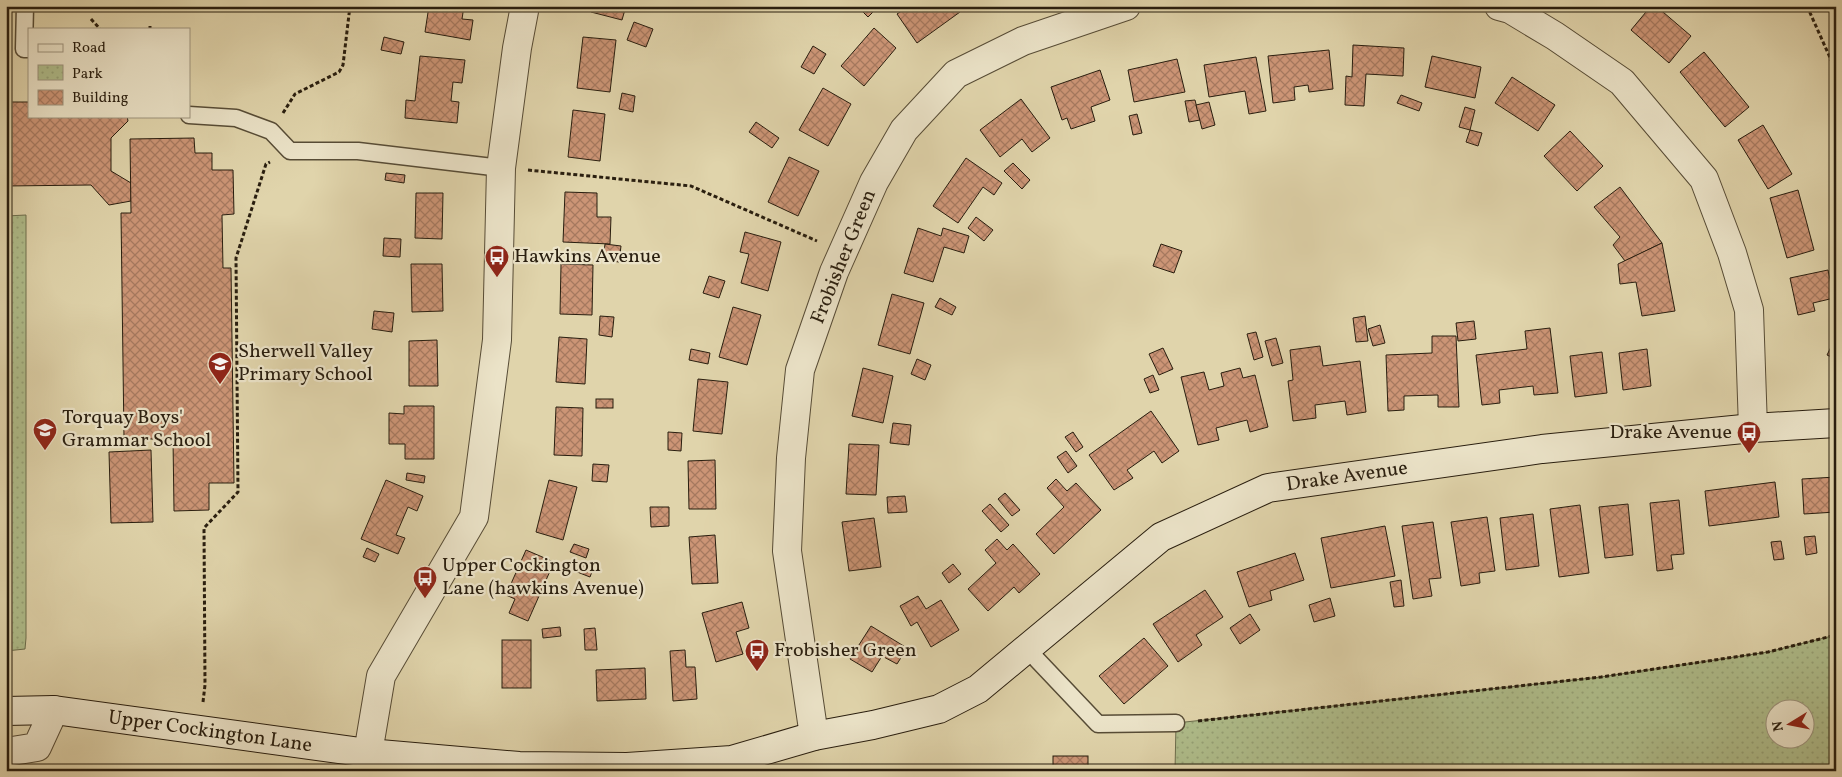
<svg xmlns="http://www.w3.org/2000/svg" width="1842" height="777" viewBox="0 0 1842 777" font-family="Vollkorn,serif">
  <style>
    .park { fill: url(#park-dots); stroke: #6c6e4d; fill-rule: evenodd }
    .building { fill: url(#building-cross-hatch); stroke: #291e0f }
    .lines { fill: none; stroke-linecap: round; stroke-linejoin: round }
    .lane-casing { stroke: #574c36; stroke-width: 19 }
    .street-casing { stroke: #574c36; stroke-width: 30 }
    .secondary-casing { stroke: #291e0f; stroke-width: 30 }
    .path { stroke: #291e0f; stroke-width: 3; stroke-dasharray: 4 2.5; stroke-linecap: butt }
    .lane { stroke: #ebe3c8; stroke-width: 16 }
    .street { stroke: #ebe3c8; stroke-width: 28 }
    .secondary { stroke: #ebe3c8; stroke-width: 28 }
    .labels { text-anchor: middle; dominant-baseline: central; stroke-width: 4.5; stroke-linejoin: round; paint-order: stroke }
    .poi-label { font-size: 20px; fill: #291e0f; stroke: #ebe3c8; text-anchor: start }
    .street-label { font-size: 20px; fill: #291e0f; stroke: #ebe3c8 }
  </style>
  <defs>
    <pattern id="park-dots" width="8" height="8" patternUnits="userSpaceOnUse" patternTransform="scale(1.25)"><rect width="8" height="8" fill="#afbd8b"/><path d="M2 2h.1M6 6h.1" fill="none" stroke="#97a277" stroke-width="1.8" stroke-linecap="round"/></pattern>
    <pattern id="building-cross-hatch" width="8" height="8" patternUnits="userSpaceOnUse" patternTransform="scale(1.25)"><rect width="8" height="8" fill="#cc9576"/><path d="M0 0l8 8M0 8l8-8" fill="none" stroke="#a6795f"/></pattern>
  </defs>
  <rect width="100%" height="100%" fill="#e0d4ab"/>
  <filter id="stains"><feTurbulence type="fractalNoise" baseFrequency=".004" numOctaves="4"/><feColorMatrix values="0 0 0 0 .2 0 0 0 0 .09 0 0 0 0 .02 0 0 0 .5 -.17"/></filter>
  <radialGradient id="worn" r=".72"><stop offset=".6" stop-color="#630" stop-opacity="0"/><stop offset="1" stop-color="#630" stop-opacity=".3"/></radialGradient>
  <g class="park">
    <polygon points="26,215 26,638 25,649 6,651 6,216"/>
    <path d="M1836 635V771H1175L1176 723 1601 677 1768 652ZM1774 710H1804V740H1774Z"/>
  </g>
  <g class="building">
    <polygon points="429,6 464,6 462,19 473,20 470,40 425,32"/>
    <polygon points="593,6 626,6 622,20 591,12"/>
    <polygon points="857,6 879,6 868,17"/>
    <polygon points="909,6 956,6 960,12 917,43 897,14"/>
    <polygon points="1651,6 1656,6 1691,36 1669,63 1631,30"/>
    <polygon points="634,22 653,29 646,47 627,40"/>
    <polygon points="874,28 896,48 864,86 841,66"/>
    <polygon points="384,37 404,42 401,54 381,50"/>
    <polygon points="583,37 616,40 610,92 577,88"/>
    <polygon points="1353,45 1404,48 1403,76 1366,74 1364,106 1345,105 1346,76 1352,77"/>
    <polygon points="813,46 826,54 814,74 801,67"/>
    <polygon points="1329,50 1333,89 1309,92 1308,85 1294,87 1295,100 1273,103 1268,56"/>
    <polygon points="1704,52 1749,107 1725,127 1680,72"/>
    <polygon points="420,56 465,60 462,83 453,82 451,101 459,102 457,123 405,118 406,100 415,101"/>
    <polygon points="1432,56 1481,67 1475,98 1425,87"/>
    <polygon points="1256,57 1266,111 1249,114 1245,91 1209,97 1204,65"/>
    <polygon points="1177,59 1185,92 1134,102 1128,70"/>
    <polygon points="1100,70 1110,100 1091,107 1095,121 1071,129 1067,118 1062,120 1051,87"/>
    <polygon points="1512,77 1555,105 1538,131 1495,103"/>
    <polygon points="6,87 9,102 29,102 29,116 127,116 128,121 111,138 111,171 131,183 131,201 109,205 91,185 6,186"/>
    <polygon points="823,88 851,104 828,146 799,130"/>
    <polygon points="622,93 635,96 633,112 619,109"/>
    <polygon points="1401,95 1422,103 1419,111 1397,103"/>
    <polygon points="1021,99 1050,138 1032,152 1022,139 1000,157 980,130"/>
    <polygon points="1195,100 1200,120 1189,122 1185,101"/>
    <polygon points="1209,102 1215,125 1202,129 1196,105"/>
    <polygon points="1465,107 1475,110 1470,130 1459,127"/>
    <polygon points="573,110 605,114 600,161 568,157"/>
    <polygon points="1137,114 1142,133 1133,135 1129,116"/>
    <polygon points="756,122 779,138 772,148 749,132"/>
    <polygon points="1763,125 1792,174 1768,189 1738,140"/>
    <polygon points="1470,130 1482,133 1478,146 1466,142"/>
    <polygon points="1570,131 1603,166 1577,191 1544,156"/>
    <polygon points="194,138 195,153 212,153 212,170 233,170 234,214 222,215 223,268 231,268 234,483 209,483 209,510 174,511 173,439 124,439 121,213 131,213 130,139"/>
    <polygon points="789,157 819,171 798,216 768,202"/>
    <polygon points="966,158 1002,183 994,195 983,187 958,223 933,206"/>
    <polygon points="1013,163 1030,180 1022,189 1004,171"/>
    <polygon points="386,173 405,175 404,183 385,180"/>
    <polygon points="1620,187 1662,243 1625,261 1613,245 1620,237 1594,207"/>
    <polygon points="1798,190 1814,250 1787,258 1770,198"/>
    <polygon points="565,192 597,193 597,217 611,217 610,244 563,242"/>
    <polygon points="416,193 443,193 442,239 415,238"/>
    <polygon points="976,217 993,230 984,241 968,228"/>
    <polygon points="918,228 941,236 943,228 969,236 964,253 944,247 933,282 904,273"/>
    <polygon points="745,232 781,242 768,291 741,283 749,254 740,252"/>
    <polygon points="384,238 401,239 400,257 383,256"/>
    <polygon points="1662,243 1675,311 1642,316 1636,282 1620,284 1618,264"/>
    <polygon points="605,244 621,246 619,262 603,260"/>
    <polygon points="1161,244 1182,251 1174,273 1153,266"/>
    <polygon points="411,264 442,264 443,311 412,312"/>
    <polygon points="561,264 593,265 592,315 560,314"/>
    <polygon points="1828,270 1834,298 1813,303 1815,311 1798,315 1790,278"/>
    <polygon points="709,276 725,281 719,298 703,293"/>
    <polygon points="892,294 924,303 910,354 878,345"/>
    <polygon points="940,298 956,307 952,315 935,307"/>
    <polygon points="733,307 761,315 747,365 719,357"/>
    <polygon points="374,311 394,313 392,332 372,329"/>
    <polygon points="600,316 614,317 612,337 599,335"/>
    <polygon points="1365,316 1368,341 1356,342 1353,318"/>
    <polygon points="1474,321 1476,339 1458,341 1456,323"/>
    <polygon points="1380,325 1385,343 1373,346 1368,329"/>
    <polygon points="1550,328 1558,393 1534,395 1533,386 1499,390 1500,403 1482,405 1476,355 1527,349 1525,331"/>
    <polygon points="1256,332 1263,357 1254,360 1247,334"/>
    <polygon points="1432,336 1456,336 1459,407 1438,407 1438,395 1404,396 1404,410 1388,411 1386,355 1432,353"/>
    <polygon points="559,337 587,339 585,384 556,382"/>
    <polygon points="1836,337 1836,359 1827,355"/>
    <polygon points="1276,338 1283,363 1272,366 1265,341"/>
    <polygon points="437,340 438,386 409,386 409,341"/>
    <polygon points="1320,346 1323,366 1360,361 1366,412 1347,415 1345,401 1315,405 1316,418 1293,421 1288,381 1293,380 1290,350"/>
    <polygon points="1163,348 1173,369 1159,375 1149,354"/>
    <polygon points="691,349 710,353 708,364 689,360"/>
    <polygon points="1647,349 1651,386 1623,390 1619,353"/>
    <polygon points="1602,352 1607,393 1575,397 1570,356"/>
    <polygon points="917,359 931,365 925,380 911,374"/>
    <polygon points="863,368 893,376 883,423 852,416"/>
    <polygon points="1240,368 1243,378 1255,375 1268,427 1250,432 1247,420 1216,428 1219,440 1198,445 1181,377 1204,372 1209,390 1224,386 1221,373"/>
    <polygon points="1153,375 1159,390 1150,393 1144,379"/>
    <polygon points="698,379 728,382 722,434 693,431"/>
    <rect x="596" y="399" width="17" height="9"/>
    <polygon points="404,406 434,406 434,459 405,459 405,444 389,444 389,413 404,414"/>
    <polygon points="556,407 583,408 582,456 554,455"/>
    <polygon points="1151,411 1179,451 1162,463 1154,451 1127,470 1133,478 1114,490 1089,455"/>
    <polygon points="893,423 911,425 909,445 890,443"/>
    <polygon points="668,432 682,433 681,451 668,450"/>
    <polygon points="1073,432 1083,447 1076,452 1065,437"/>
    <polygon points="849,444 879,445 876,495 846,494"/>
    <polygon points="151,450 153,522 111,523 109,452"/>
    <polygon points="1066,451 1077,466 1068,473 1057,457"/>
    <polygon points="715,460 716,509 689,509 688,461"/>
    <polygon points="593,464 609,465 607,482 592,481"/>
    <polygon points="407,473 425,476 424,483 406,480"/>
    <polygon points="1836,477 1836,512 1804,514 1802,479"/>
    <polygon points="1056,479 1067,491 1076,483 1101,510 1054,554 1036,534 1064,507 1047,488"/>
    <polygon points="386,480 423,496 417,511 408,507 396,535 405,538 398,554 361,539"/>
    <polygon points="549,480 577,487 563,540 536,532"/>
    <polygon points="1775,482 1779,517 1709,526 1705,491"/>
    <polygon points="1005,493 1020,510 1012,516 998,499"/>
    <polygon points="905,496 907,512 888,513 887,497"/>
    <polygon points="1679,500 1684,554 1671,555 1673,569 1657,571 1650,503"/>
    <polygon points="990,504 1009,525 1001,532 982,511"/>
    <polygon points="1628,504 1633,555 1605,558 1599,507"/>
    <polygon points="1580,505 1589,573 1559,577 1550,509"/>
    <polygon points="650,507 669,507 669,526 651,527"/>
    <polygon points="1533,514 1539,566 1506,570 1500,518"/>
    <polygon points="1487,517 1495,571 1479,573 1480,583 1461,586 1451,522"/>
    <polygon points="874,518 881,567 849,571 842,522"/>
    <polygon points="1433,522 1441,578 1429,579 1432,596 1413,599 1402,526"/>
    <polygon points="1385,526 1395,576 1331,588 1321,538"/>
    <polygon points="715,535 718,583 692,584 689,537"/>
    <polygon points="1815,536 1817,553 1806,555 1804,537"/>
    <polygon points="997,539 1007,550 1013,544 1040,574 1019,593 1014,587 988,611 968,589 996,563 985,550"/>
    <polygon points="1781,541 1784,559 1774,560 1771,542"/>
    <polygon points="574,544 589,549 586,558 570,552"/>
    <polygon points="367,548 379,554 375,562 363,557"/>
    <polygon points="526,550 554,562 528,621 509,613 515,599 506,595"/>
    <polygon points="1295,553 1304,580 1270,591 1272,600 1249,607 1237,572"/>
    <polygon points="576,563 593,569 590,577 572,570"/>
    <polygon points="953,564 961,574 949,583 942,573"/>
    <polygon points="1401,580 1404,606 1394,607 1390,582"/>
    <polygon points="1205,590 1223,617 1196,635 1202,645 1178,662 1153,624"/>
    <polygon points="918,596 926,609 941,600 959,630 931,647 917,622 911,626 900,606"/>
    <polygon points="1330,598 1335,616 1314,622 1309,605"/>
    <polygon points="742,602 749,628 736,632 743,654 716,662 702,613"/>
    <polygon points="1250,614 1260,630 1240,644 1230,628"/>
    <polygon points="871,626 907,648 897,664 882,656 872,672 850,659"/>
    <polygon points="560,627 561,636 543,638 542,629"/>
    <polygon points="595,628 597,650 585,650 584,629"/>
    <polygon points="1144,638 1168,666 1124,704 1099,676"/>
    <rect x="502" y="640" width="29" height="48"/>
    <polygon points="685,650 686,667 695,667 697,699 673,701 670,651"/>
    <polygon points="645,668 646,699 597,701 596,670"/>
    <rect x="1053" y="756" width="35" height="15"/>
  </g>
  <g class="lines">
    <defs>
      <g id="lane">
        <polyline points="25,6 24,49 29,49"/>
        <polyline points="189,115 236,118 271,131 290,151 358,151 501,168"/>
        <polyline points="1026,648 1098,724 1176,723"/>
      </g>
      <g id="street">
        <polyline points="1499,6 1510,9 1555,36 1622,82 1704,179 1732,253 1749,310 1753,428"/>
        <polyline points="814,736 787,551 791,458 800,370 834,272 874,182 904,130 956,74 1023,41 1126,6"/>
        <polyline points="6,752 37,747 54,710"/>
        <polyline points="368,753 381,676 474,517 497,340 501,168 517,48 525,6"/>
      </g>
      <polyline id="secondary" points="6,711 54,710 368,753 519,766 627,767 732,760 814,736 873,725 939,709 978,689 1161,537 1268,488 1542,449 1753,428 1836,423"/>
    </defs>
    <use href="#lane" class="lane-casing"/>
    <use href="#street" class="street-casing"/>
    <use href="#secondary" class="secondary-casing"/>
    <g class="path">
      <polyline points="1807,6 1836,71"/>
      <polyline points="91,19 100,29"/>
      <polyline points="150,29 150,26"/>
      <polyline points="283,113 295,94 339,72 343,65 350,6"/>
      <polyline points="528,170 691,186 817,241"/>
      <polyline points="203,702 205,685 204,528 238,492 236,258 266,164 270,162"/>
      <polyline points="1198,721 1601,677 1768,652 1836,635"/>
    </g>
    <use href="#lane" class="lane"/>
    <use href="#street" class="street"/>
    <use href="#secondary" class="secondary"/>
  </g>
  <defs>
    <symbol id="bus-pin" viewBox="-11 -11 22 30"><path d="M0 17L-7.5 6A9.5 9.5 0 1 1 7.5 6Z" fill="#8f2418" stroke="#ebe3c8"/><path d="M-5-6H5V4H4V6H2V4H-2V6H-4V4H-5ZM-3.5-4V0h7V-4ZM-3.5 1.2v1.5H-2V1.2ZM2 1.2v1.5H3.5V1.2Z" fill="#fff"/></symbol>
    <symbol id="school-pin" viewBox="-11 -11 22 30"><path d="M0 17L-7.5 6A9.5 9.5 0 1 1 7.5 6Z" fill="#8f2418" stroke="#ebe3c8"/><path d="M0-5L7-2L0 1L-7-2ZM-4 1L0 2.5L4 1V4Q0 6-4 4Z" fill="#fff"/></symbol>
  </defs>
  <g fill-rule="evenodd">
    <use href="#bus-pin" x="483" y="243" width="28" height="38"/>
    <use href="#school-pin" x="206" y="350" width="28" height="38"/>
    <use href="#school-pin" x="31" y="416" width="28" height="38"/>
    <use href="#bus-pin" x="1735" y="419" width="28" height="38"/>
    <use href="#bus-pin" x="411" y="564" width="28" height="38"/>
    <use href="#bus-pin" x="743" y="637" width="28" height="38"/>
  </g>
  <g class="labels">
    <g class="poi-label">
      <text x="514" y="257">Hawkins Avenue</text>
      <text x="238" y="352">Sherwell Valley<tspan x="238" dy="23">Primary School</tspan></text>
      <text x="62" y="418">Torquay Boys'<tspan x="62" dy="23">Grammar School</tspan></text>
      <text x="1732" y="433" text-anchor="end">Drake Avenue</text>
      <text x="442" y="566">Upper Cockington<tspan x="442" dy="23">Lane (hawkins Avenue)</tspan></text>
      <text x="774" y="651">Frobisher Green</text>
    </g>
    <g class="street-label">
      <text transform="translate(844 257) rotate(-68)">Frobisher Green</text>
      <text transform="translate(1347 477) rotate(-8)">Drake Avenue</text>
      <text transform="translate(210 732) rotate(8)">Upper Cockington Lane</text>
    </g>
  </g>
  <rect width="1842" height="777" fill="none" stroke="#e0d4ab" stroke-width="25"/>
  <rect x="8" y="8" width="1827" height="762" fill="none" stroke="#291e0f" stroke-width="2.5"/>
  <rect x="12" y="12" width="1817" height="752" fill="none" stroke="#291e0f"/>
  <rect x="28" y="28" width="162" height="90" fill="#ebe3c8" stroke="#9d947e"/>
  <rect x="38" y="44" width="25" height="8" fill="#ebe3c8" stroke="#9d947e"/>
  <text x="72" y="52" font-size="15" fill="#291e0f">Road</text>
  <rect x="38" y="65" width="25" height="15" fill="url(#park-dots)" stroke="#9d947e"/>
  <text x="72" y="78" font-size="15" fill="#291e0f">Park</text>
  <rect x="38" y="90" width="25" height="15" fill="url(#building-cross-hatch)" stroke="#9d947e"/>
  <text x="72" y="102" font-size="15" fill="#291e0f">Building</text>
  <g transform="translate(1790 724) rotate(260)"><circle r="24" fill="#ebe3c8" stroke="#9d947e"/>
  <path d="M0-4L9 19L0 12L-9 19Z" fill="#8f2418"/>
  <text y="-8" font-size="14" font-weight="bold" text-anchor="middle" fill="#291e0f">N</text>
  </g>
  <rect width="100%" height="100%" filter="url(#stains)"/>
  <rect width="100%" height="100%" fill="url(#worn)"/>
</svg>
